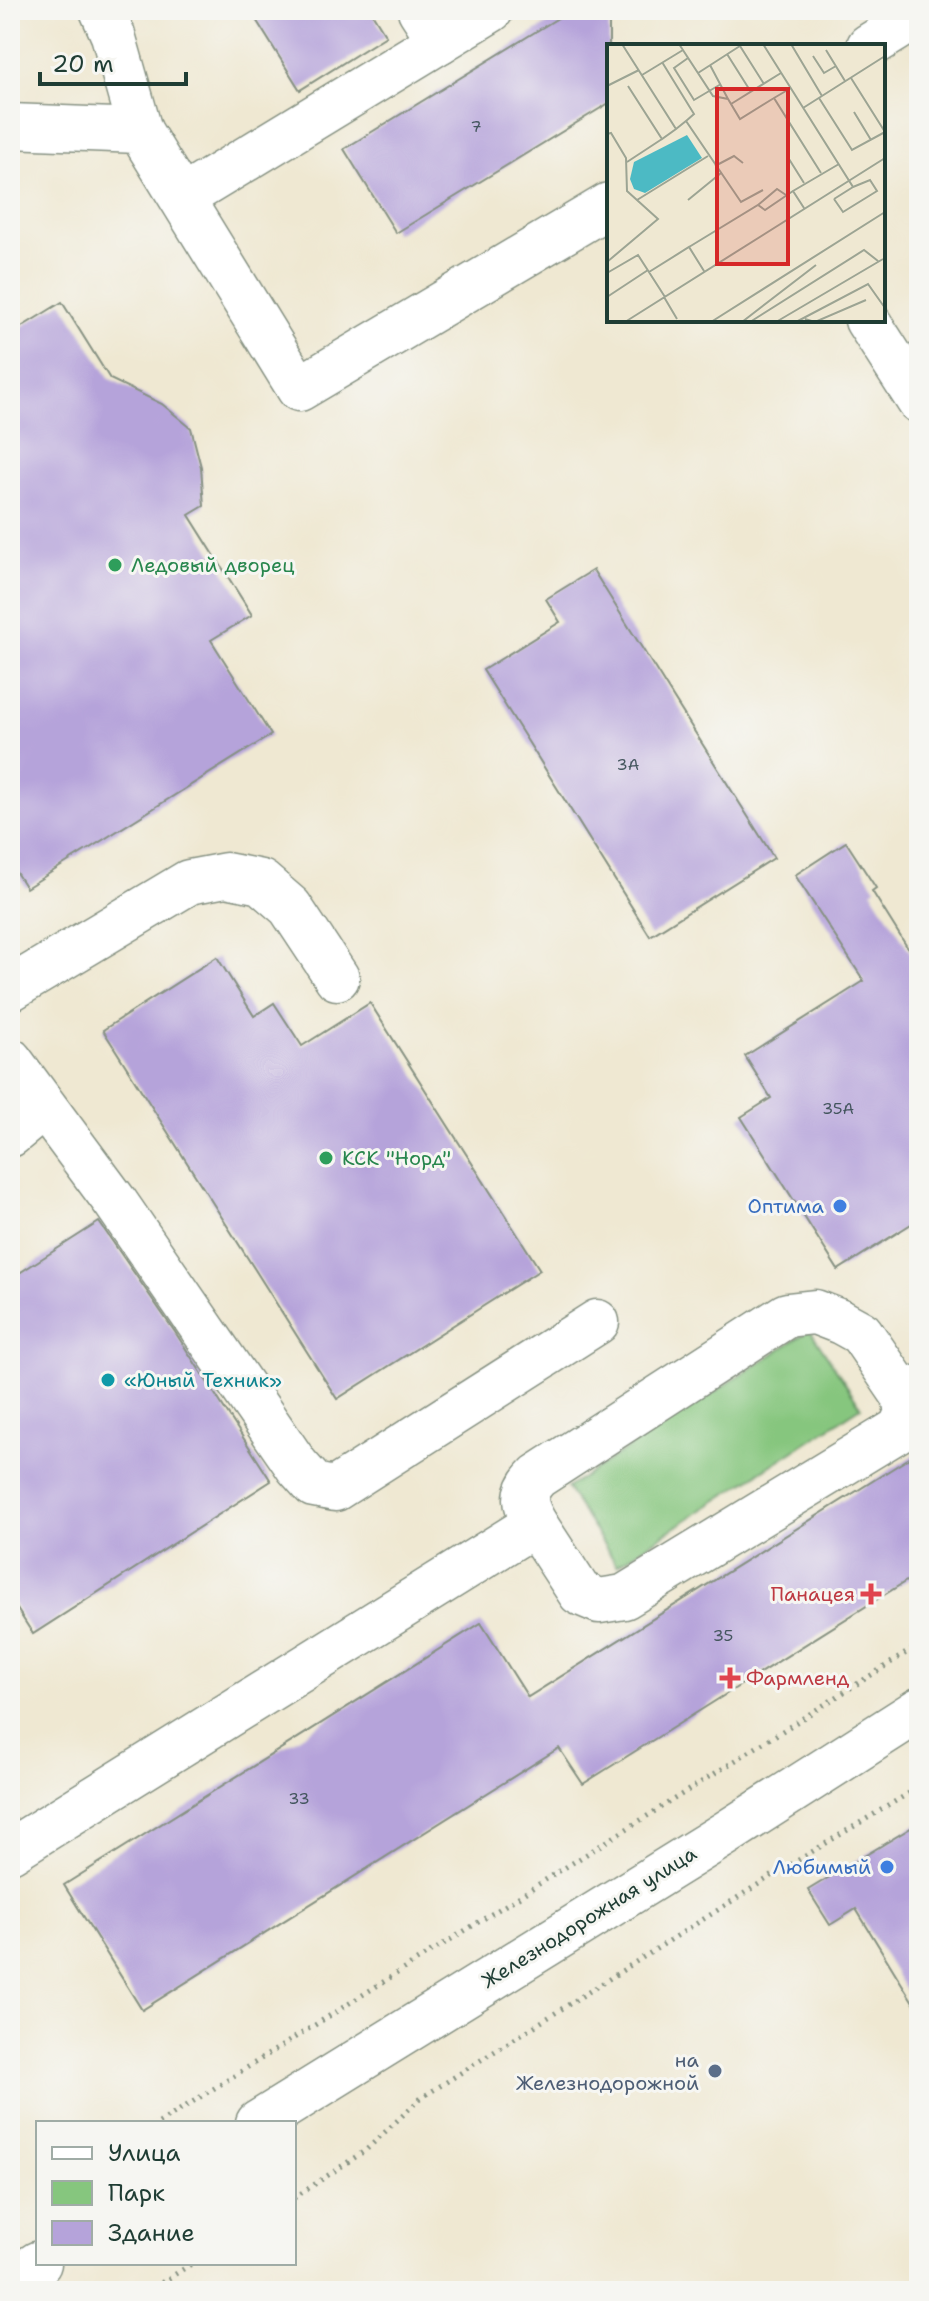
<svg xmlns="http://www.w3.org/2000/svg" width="929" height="2301" viewBox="0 0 929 2301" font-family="'Shantell Sans',sans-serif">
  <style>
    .green { fill: #86c67e; stroke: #528259; stroke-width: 2 }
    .building { fill: #b5a3da }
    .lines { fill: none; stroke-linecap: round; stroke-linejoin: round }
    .minor-casing { stroke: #879283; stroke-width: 47 }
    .major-casing { stroke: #879283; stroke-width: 47 }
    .path { stroke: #879283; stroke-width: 5; stroke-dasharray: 2 6; stroke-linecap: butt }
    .minor { stroke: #fff; stroke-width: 44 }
    .major { stroke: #fff; stroke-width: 44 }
    .leisure-dot { fill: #2e9e5b; stroke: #f6f6f2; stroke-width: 3 }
    .shop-dot { fill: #3f7fe0; stroke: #f6f6f2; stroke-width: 3 }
    .culture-dot { fill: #0f9aa8; stroke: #f6f6f2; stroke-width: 3 }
    .health-dot { fill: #e0444e; stroke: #f6f6f2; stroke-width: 3 }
    .service-dot { fill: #5c6f8a; stroke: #f6f6f2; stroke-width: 3 }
    .labels { text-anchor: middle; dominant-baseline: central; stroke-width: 6; stroke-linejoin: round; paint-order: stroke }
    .number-label { font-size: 16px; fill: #44565e }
    .leisure-label { font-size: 20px; fill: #27864d; stroke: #f6f6f2; text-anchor: start }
    .shop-label { font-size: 20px; fill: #366cbe; stroke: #f6f6f2; text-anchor: end }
    .culture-label { font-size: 20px; fill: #0d838f; stroke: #f6f6f2; text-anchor: start }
    .health-label { font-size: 20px; fill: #be3a42; stroke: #f6f6f2; text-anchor: end }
    .street-label { font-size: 20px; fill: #1f3d34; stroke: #f6f6f2 }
    .service-label { font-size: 20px; fill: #4e5e75; stroke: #f6f6f2; text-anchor: end }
    .inset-road { fill: none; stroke: #9ca493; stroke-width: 2 }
    .view { fill: #d62828; fill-opacity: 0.15; stroke: #d62828; stroke-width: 4 }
    .inset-edge { fill: none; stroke: #1f3d34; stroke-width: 4 }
  </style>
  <rect width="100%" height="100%" fill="#f6f6f2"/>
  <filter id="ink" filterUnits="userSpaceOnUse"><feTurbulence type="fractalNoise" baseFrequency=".0125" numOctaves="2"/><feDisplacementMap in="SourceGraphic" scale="16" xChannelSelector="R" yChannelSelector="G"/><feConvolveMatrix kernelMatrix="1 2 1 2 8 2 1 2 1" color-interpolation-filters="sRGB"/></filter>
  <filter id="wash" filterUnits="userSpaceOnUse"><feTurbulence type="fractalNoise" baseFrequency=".006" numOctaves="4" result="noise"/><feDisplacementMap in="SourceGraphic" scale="32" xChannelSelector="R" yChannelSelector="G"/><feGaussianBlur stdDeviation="1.8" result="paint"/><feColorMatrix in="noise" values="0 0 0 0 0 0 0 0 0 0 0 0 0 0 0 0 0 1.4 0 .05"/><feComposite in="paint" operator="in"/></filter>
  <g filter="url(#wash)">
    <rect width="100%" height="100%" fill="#efe8d2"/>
    <polygon class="green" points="810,1330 861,1407 617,1565 567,1488"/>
    <g id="blocks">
      <g class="building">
        <polygon points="250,10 370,10 386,36 300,90"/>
        <polygon points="571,10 609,10 609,103 396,233 344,149"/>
        <polygon points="62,302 110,379 162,404 191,428 201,467 204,506 189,515 252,615 211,640 271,735 26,888 10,863 10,334"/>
        <polygon points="593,570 774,858 650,936 483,670 560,622 546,599"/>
        <polygon points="846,842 876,888 872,891 919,966 919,1219 838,1270 741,1117 771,1098 745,1056 864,981 795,875"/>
        <polygon points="217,957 254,1016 274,1003 302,1046 370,1003 540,1270 337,1399 103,1030"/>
        <polygon points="99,1222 175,1332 271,1481 33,1634 10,1598 10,1279"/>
        <polygon points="919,1452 919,1573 583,1784 559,1748 142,2010 64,1885 481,1623 528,1697"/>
        <polygon points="919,1823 919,2012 856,1909 830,1925 808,1890"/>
      </g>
    </g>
  </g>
  <g filter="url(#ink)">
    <use href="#blocks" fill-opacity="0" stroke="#879283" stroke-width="2"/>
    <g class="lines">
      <defs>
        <g id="minor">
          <polyline points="102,10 113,35 140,131"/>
          <polyline points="420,10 440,41"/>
          <polyline points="869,46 919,15"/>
          <polyline points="10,126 140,131 299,389 609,205"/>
          <polyline points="182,198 491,10"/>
          <polyline points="867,320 919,401"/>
          <polyline points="10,989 189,882 226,875 261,882 290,907 337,978"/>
          <polyline points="10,1060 116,1203 297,1466 314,1485 335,1489 597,1322"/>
          <polyline points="10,1135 44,1107"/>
          <path d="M535 1524C524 1504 521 1493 538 1476L787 1315 815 1312 841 1322 861 1333 904 1396"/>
          <polyline points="10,1851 535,1524 580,1593 599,1601 624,1597 900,1429 907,1413 904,1396 919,1387"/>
        </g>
        <g id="major">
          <polyline points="258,2123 728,1832 919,1710"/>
          <polyline points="10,2282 39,2263"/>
        </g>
      </defs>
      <use href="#minor" class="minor-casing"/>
      <use href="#major" class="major-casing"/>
      <g class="path">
        <polyline points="159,2123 919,1645"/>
        <polyline points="294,2198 366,2150 421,2098 762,1882 919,1787"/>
        <polyline points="148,2291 193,2263"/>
      </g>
      <use href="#minor" class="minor"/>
      <use href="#major" class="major"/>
    </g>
  </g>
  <g class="leisure-dot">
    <circle cx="115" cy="565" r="8"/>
    <circle cx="326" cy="1158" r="8"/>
  </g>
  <g class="shop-dot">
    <circle cx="840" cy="1206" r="8"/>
    <circle cx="887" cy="1867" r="8"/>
  </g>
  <circle class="culture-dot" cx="108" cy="1380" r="8"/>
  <g class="health-dot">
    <path d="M867 1582h8v8h8v8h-8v8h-8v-8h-8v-8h8z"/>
    <path d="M726 1666h8v8h8v8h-8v8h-8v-8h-8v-8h8z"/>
  </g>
  <circle class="service-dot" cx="715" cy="2071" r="8"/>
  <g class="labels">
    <g class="number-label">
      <text x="476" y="126">7</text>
      <text x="628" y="764">3А</text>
      <text x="838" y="1108">35А</text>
      <text x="723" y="1635">35</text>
      <text x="299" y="1798">33</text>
    </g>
    <g class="leisure-label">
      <text x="131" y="565">Ледовый дворец</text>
      <text x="342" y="1158">КСК "Норд"</text>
    </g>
    <g class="shop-label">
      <text x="824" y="1206">Оптима</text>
      <text x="871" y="1867">Любимый</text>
    </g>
    <g class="culture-label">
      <text x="124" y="1380">«Юный Техник»</text>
    </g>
    <g class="health-label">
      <text x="855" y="1594">Панацея</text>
      <text x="746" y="1678" text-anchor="start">Фармленд</text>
    </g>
    <g class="street-label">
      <text transform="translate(589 1917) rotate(-32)">Железнодорожная улица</text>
    </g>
    <g class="service-label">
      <text x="699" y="2060">на<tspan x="699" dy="23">Железнодорожной</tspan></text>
    </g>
  </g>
  <g transform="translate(607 44)">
    <rect width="278" height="278" fill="#efe8d2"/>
    <path d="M80 91 95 114 38 149 27 145 23 135 27 118Z" fill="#4cbac4"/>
    <path class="inset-road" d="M15 0 69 85 55 95 21 42M72 0 106 52 121 55 133 75 167 54M156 0 246 143 227 155M184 0 215 52M133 2 157 40M219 6 238 37M120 10 144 48M206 12 217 29 229 22M81 14 67 24 87 56 114 40M55 18 87 70 79 77M103 21 121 55M91 29 136 0M35 31 76 6M244 34 278 88M0 42 32 26M184 44 167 54 214 129M212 54 245 106 278 88M124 60 174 29M196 64 278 12M247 68 264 96M69 85 79 77 134 158 156 146M0 90 4 89 19 114 20 147 51 175 0 218M182 115 197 139M20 118 55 95M108 122 127 112 136 119M227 155 236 168 270 147 263 136 246 143M30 156 101 112M81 156 114 129M151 161 170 145 179 151M197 164 186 147 232 120M82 203 151 161 158 166 186 147M42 228 82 203 97 227M0 229 31 211 58 253M0 253 41 226M57 253 70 275M198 275 208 278 259 256M18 278 278 114M104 278 278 168M135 278 209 221M143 278 257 206 271 217M169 278 276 215M189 278 261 240 278 264"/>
    <path class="view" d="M110 45H181V220H110Z"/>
    <rect width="278" height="278" class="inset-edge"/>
  </g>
  <rect width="929" height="2301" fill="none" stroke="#f6f6f2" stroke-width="40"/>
  <rect x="36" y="2121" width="260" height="144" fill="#f6f6f2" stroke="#a0aca6" stroke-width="2"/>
  <rect x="52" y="2147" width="40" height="12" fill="#ffffff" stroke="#a0aca6" stroke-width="2"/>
  <text x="108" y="2161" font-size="24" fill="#1f3d34">Улица</text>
  <rect x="52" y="2181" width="40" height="24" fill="#86c67e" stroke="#a0aca6" stroke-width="2"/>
  <text x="108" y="2201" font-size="24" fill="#1f3d34">Парк</text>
  <rect x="52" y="2221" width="40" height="24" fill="#b5a3da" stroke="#a0aca6" stroke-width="2"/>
  <text x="108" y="2241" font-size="24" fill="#1f3d34">Здание</text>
  <path d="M40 72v12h146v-12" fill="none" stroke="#1f3d34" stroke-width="4"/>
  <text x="52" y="72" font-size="24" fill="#1f3d34" stroke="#f6f6f2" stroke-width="6" paint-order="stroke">20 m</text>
</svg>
